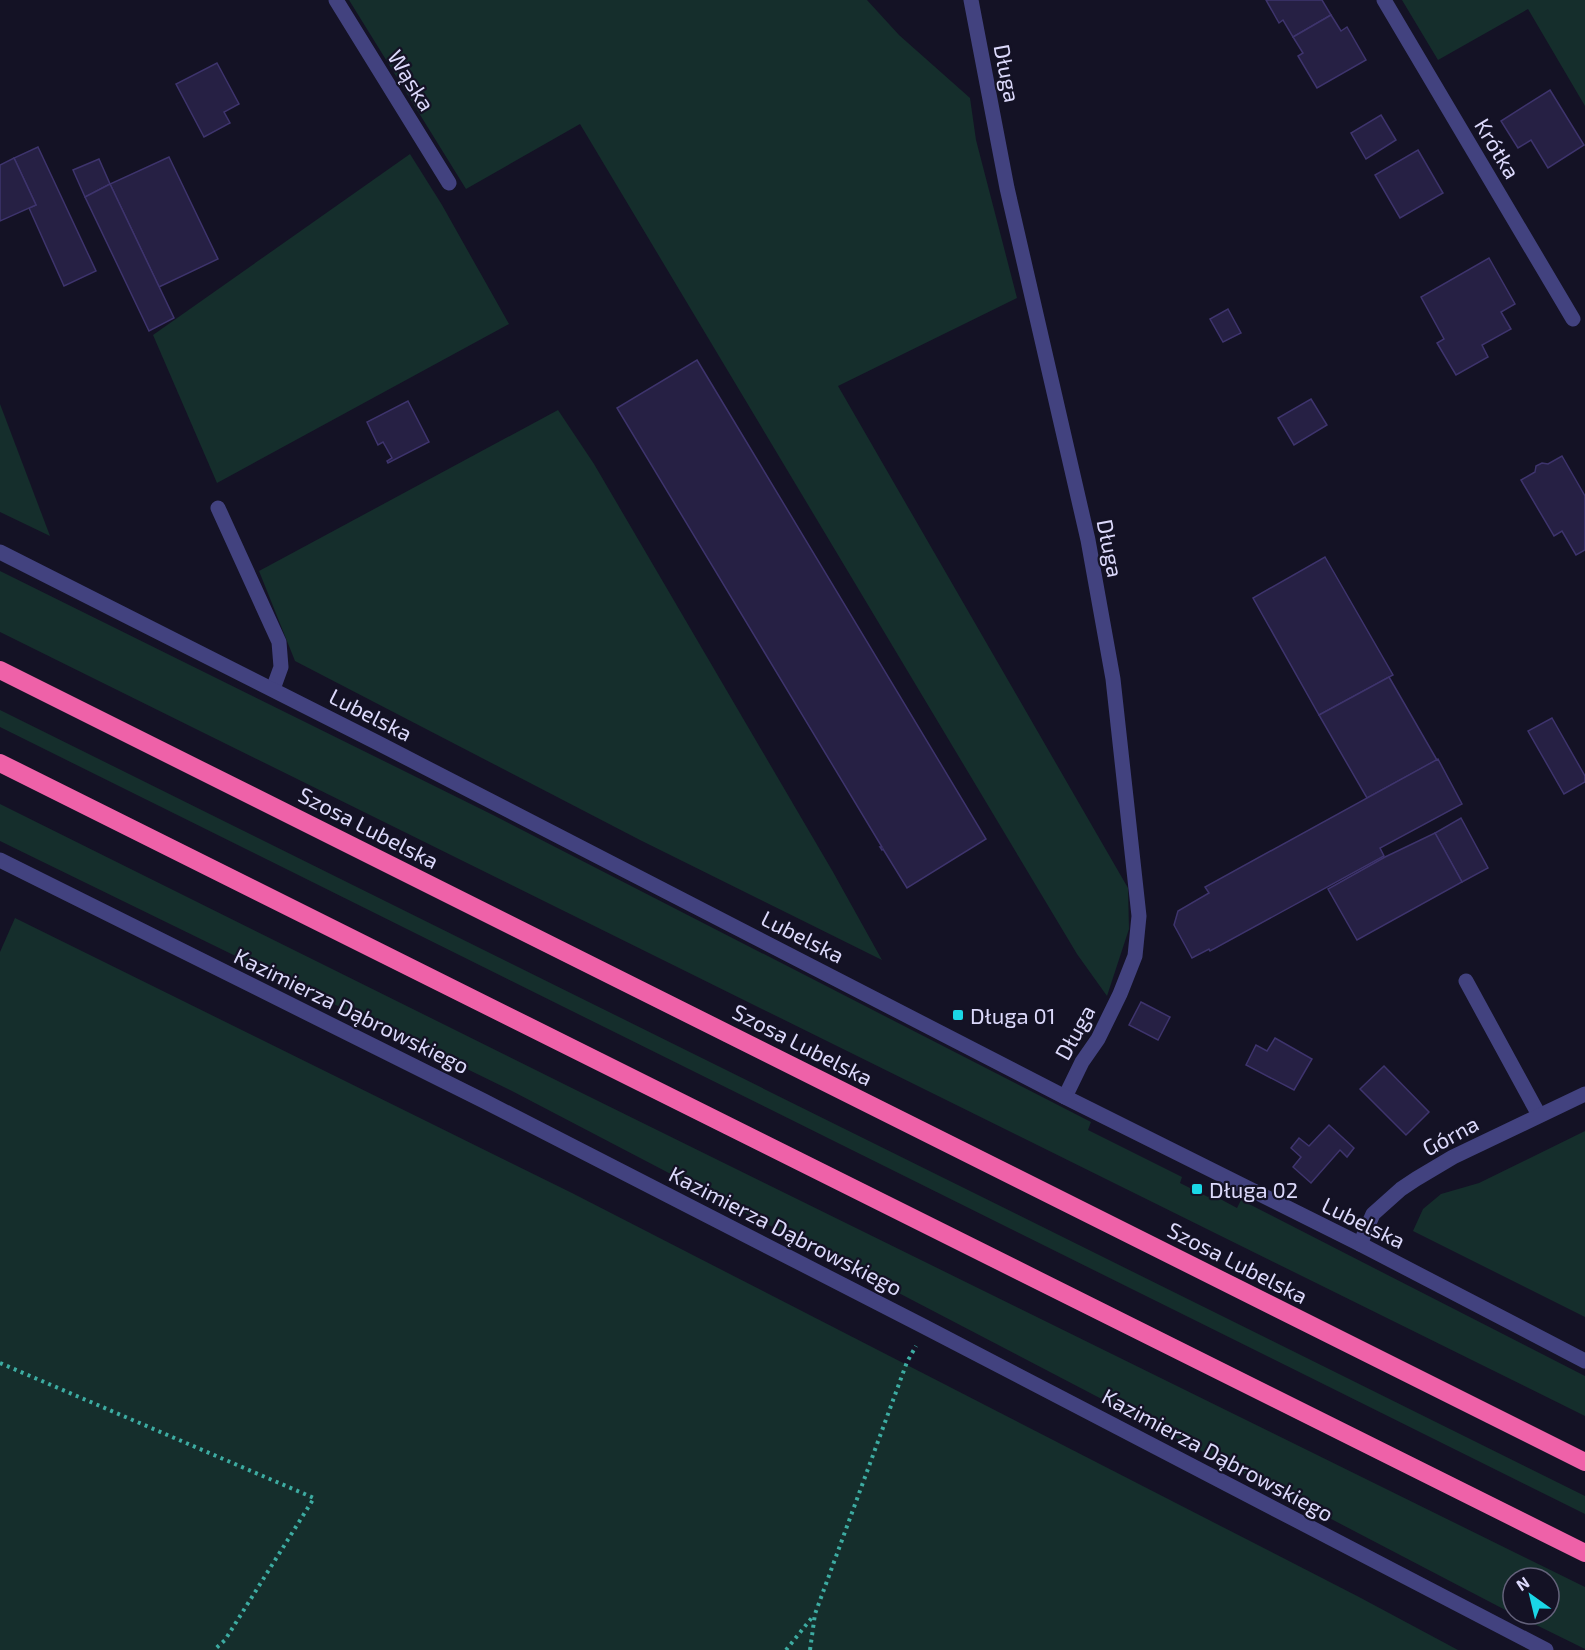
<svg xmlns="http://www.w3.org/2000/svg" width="1585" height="1650" viewBox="0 0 1585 1650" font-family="'Exo 2',sans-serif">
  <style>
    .green { fill: #152e2c }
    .building { fill: #262044; stroke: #3e346d; stroke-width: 1.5 }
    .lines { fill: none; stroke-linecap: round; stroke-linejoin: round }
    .path { stroke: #3daca2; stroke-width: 4; stroke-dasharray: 3 4.5; stroke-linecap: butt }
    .service { stroke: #42427f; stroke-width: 15 }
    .minor { stroke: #42427f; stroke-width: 15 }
    .tertiary { stroke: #42427f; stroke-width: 15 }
    .motorway { stroke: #ee61a8; stroke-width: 18 }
    .poi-dot { fill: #1ad7e6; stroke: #141225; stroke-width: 2 }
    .labels { text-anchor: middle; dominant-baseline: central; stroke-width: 4.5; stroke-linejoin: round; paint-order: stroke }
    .street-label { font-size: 22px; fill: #dcd9fb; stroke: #141225 }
    .poi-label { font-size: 22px; fill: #dcd9fb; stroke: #141225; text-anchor: start }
  </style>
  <rect width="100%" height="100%" fill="#141225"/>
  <g class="green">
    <polygon points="349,0 867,0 899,35 970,98 976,140 1017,298 838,386 1128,888 1129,929 1107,996 1077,954 580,124 466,189"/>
    <polygon points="1402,0 1585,0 1585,106 1528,9 1438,60"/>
    <polygon points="410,154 442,205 509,324 217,483 153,335"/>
    <polygon points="0,404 50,536 0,512"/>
    <polygon points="558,410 594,464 833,872 882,960 640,840 295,661 259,571"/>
    <polygon points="0,571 493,815 1091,1122 1088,1130 1182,1177 1180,1183 1208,1197 1211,1194 1237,1208 1241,1200 1585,1376 1585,1416 0,632"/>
    <polygon points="0,710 1585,1496 1585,1514 0,727"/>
    <polygon points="0,804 588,1096 1585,1587 1585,1649 1514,1614 1549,1614 1549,1578 1513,1578 1513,1614 512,1091 0,841"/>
    <polygon points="15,918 572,1193 1359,1597 1458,1650 0,1650 0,952"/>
    <polygon points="1585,1131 1585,1317 1413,1231 1423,1209 1441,1194 1479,1183"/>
  </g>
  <g class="building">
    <polygon points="1266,0 1322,0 1331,15 1293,37 1283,20 1279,23"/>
    <polygon points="1331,15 1341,31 1347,27 1366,60 1317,88 1298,56 1303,53 1293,37"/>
    <polygon points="217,63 239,104 224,112 230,123 204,137 176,84"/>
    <polygon points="1550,90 1584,145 1548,168 1531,140 1518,148 1501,121"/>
    <polygon points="1381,115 1396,140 1366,159 1351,133"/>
    <polygon points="38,147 96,271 64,286 29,208 36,205 14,158"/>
    <polygon points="1418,150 1443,193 1400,218 1375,175"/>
    <polygon points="169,157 218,259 159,287 110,184"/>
    <polygon points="14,158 36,205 0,221 0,165"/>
    <polygon points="99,159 110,184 85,197 73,170"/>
    <polygon points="110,184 174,318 149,331 85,197"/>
    <polygon points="1489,258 1515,304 1501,312 1511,329 1482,345 1488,357 1456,375 1437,343 1444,339 1421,297"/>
    <polygon points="1228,309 1241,333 1223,342 1210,319"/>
    <polygon points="697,360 986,839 907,888 883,849 882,850 880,847 882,847 617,408"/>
    <polygon points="1311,399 1327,425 1294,445 1278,418"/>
    <polygon points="408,401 429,442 388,463 387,461 392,458 383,442 378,445 367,422"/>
    <polygon points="1562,456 1585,496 1585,550 1576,555 1562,531 1554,536 1521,480 1535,472 1536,466 1542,463 1548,464"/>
    <polygon points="1325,557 1393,675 1319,715 1253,598"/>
    <polygon points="1389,677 1437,760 1367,798 1319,715"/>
    <polygon points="1552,718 1585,776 1585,782 1564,794 1528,731"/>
    <polygon points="1438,759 1462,804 1380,848 1384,856 1210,951 1209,949 1192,958 1174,925 1178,911 1209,893 1205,887"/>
    <polygon points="1461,818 1488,868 1462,882 1435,833"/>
    <polygon points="1435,833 1462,882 1357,940 1328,889 1385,857"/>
    <polygon points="1141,1002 1170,1017 1158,1040 1129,1025"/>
    <polygon points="1275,1038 1312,1059 1294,1090 1246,1065 1256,1045 1267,1051"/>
    <polygon points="1384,1066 1429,1112 1406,1135 1360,1089"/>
    <polygon points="1329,1125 1354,1148 1347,1157 1340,1150 1311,1183 1293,1167 1301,1157 1291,1148 1299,1138 1309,1146"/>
  </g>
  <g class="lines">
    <g class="path">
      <polyline points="0,1363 314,1498 225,1640 214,1650"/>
      <polyline points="786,1650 814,1615"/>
      <polyline points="810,1650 815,1614 907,1362 916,1346"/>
    </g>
    <g class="service">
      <polyline points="218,508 279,642 281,667 273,689"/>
      <polyline points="1466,981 1539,1115"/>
    </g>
    <g class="minor">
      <polyline points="336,0 449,183"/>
      <polyline points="971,0 1007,188 1088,540 1113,679 1139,916 1135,956 1120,994 1098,1039 1082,1062 1065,1097"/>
      <polyline points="1384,0 1573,319"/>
      <polyline points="1360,1244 1373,1214 1401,1189 1416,1179 1453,1157 1585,1094"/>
    </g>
    <g class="tertiary">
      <polyline points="0,552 378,743 1065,1097 1360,1244 1585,1361"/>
      <polyline points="0,860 484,1101 925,1327 1546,1650"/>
    </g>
    <g class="motorway">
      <polyline points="0,670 1585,1462"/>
      <polyline points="0,763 1585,1553"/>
    </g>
  </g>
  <g class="poi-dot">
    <rect x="952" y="1009" width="12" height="12" rx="3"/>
    <rect x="1191" y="1183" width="12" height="12" rx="3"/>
  </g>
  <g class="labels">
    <g class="street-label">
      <text transform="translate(1008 73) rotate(79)">Długa</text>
      <text transform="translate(412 80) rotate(58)">Wąska</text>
      <text transform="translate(1498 148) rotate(59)">Krótka</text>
      <text transform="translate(1111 548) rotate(79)">Długa</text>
      <text transform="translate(371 714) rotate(27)">Lubelska</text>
      <text transform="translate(369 827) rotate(27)">Szosa Lubelska</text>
      <text transform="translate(803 936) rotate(27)">Lubelska</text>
      <text transform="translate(352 1010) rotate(26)">Kazimierza Dąbrowskiego</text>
      <text transform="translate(1074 1032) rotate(-61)">Długa</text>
      <text transform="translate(803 1044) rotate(27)">Szosa Lubelska</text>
      <text transform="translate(1450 1135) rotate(-28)">Górna</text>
      <text transform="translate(1364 1222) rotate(26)">Lubelska</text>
      <text transform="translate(786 1230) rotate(27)">Kazimierza Dąbrowskiego</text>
      <text transform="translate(1238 1262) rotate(27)">Szosa Lubelska</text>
      <text transform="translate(1218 1454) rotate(28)">Kazimierza Dąbrowskiego</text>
    </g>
    <g class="poi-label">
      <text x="970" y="1015">Długa 01</text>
      <text x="1209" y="1189">Długa 02</text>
    </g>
  </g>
  <g transform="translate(1531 1596) rotate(326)"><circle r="28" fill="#141225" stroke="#64627b" stroke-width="1.5"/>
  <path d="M0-4.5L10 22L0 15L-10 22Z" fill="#1ad7e6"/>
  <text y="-9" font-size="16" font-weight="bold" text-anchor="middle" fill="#dcd9fb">N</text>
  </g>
</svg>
